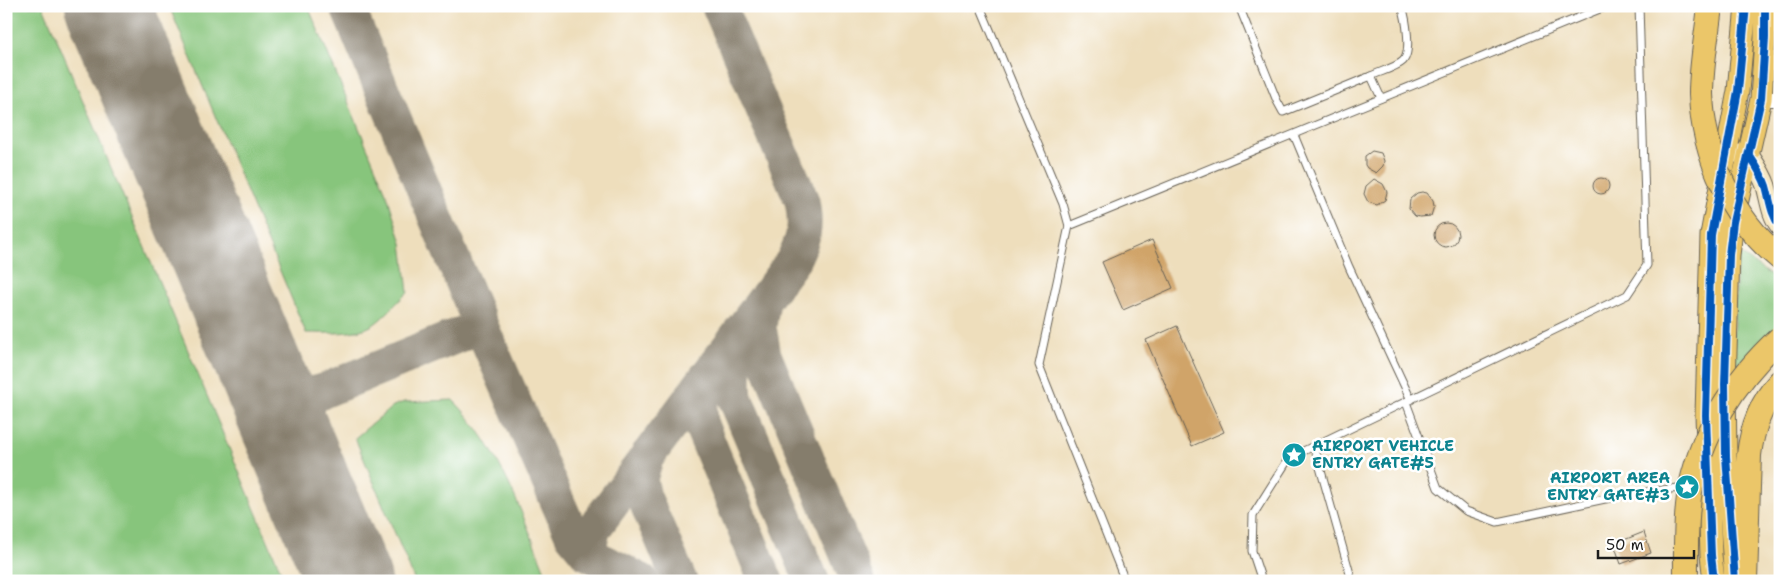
<svg xmlns="http://www.w3.org/2000/svg" width="1786" height="587" viewBox="0 0 1786 587" font-family="'Shantell Sans',sans-serif">
  <style>
    .green { fill: #87c57c; stroke: #52704c }
    .lines { fill: none; stroke-linecap: round; stroke-linejoin: round }
    .taxiway { stroke: #857d6c; stroke-width: 35 }
    .runway { stroke: #857d6c; stroke-width: 86 }
    .building { fill: #d0a469 }
    .lane-casing { stroke: #666054; stroke-width: 9 }
    .street-casing { stroke: #666054; stroke-width: 16 }
    .secondary-casing { stroke: #666054; stroke-width: 21 }
    .primary-casing { stroke: #666054; stroke-width: 23 }
    .highway-casing { stroke: #666054; stroke-width: 26 }
    .lane { stroke: #fff; stroke-width: 7 }
    .street { stroke: #fff; stroke-width: 14 }
    .secondary { stroke: #f7e8c3; stroke-width: 19 }
    .primary { stroke: #ebc669; stroke-width: 21 }
    .highway { stroke: #ebc669; stroke-width: 24 }
    .highway-bridge-casing { stroke: #666054; stroke-width: 26; stroke-linecap: butt }
    .highway-bridge { stroke: #ebc669; stroke-width: 24 }
    .cycleway-casing { stroke: #fff; stroke-width: 11 }
    .cycleway { stroke: #0057b8; stroke-width: 8 }
    .labels { text-anchor: middle; dominant-baseline: central; stroke-width: 5; stroke-linejoin: round; paint-order: stroke }
    .culture-label { font-size: 15px; font-weight: bold; fill: #0d838f; stroke: #fff; text-anchor: start }
  </style>
  <rect width="100%" height="100%" fill="#fff"/>
  <filter id="ink" filterUnits="userSpaceOnUse"><feTurbulence type="fractalNoise" baseFrequency=".02" numOctaves="2"/><feDisplacementMap in="SourceGraphic" scale="10" xChannelSelector="R" yChannelSelector="G"/><feConvolveMatrix kernelMatrix="1 2 1 2 8 2 1 2 1" color-interpolation-filters="sRGB"/></filter>
  <filter id="wash" filterUnits="userSpaceOnUse"><feTurbulence type="fractalNoise" baseFrequency=".0096" numOctaves="4" result="noise"/><feDisplacementMap in="SourceGraphic" scale="20" xChannelSelector="R" yChannelSelector="G"/><feGaussianBlur stdDeviation="1.12" result="paint"/><feColorMatrix in="noise" values="0 0 0 0 0 0 0 0 0 0 0 0 0 0 0 0 0 1.4 0 .05"/><feComposite in="paint" operator="in"/></filter>
  <g filter="url(#wash)">
    <rect width="100%" height="100%" fill="#eedebc"/>
    <g class="green">
      <polygon points="9,6 43,6 285,581 6,581 6,36"/>
      <path d="M169 6H308L387 195 402 243 408 292C397 302 386 316 373 325 357 335 325 333 306 333Z"/>
      <polygon points="1738,252 1780,282 1780,332 1731,369"/>
      <path d="M453 400C502 449 523 518 549 581H415L355 438 393 406 404 402Z"/>
    </g>
    <g class="lines">
      <g class="taxiway">
        <polyline points="347,6 481,326 572,535 587,553 642,581"/>
        <polyline points="763,301 759,327 764,355 858,581"/>
        <path d="M741 336C734 356 733 377 735 398L812 581"/>
        <path d="M260 369C277 401 291 399 323 391"/>
        <polyline points="707,378 700,406 701,425 766,581"/>
        <path d="M294 448C283 416 296 406 323 391L481 326"/>
        <polyline points="647,456 640,479 644,497 680,581"/>
        <path d="M587 553 594 528 792 262C804 239 807 228 802 201L719 6"/>
      </g>
      <polyline class="runway" points="108,6 349,581"/>
    </g>
    <g id="blocks">
      <g class="building">
        <polygon points="1372,151 1381,153 1384,161 1383,166 1376,173 1367,168 1365,165 1365,156"/>
        <circle cx="1601" cy="186" r="8"/>
        <polygon points="1374,179 1383,184 1387,192 1385,200 1377,205 1368,202 1364,194 1366,186"/>
        <polygon points="1422,192 1427,193 1433,201 1434,206 1431,216 1420,217 1415,216 1409,209 1410,199 1417,193"/>
        <circle cx="1446" cy="235" r="12"/>
        <polygon points="1152,240 1173,288 1123,310 1102,262"/>
        <polygon points="1177,326 1224,432 1192,446 1146,340"/>
        <polygon points="1644,532 1651,553 1621,564 1614,544"/>
      </g>
    </g>
  </g>
  <g filter="url(#ink)">
    <use href="#blocks" fill-opacity="0" stroke="#666054" stroke-width="1"/>
    <g class="lines">
      <defs>
        <g id="lane">
          <polyline points="980,6 1063,204 1069,226 1039,365 1125,581"/>
          <polyline points="1239,6 1277,101 1283,112 1371,76 1381,98"/>
          <path d="M1371 76C1379 72 1397 67 1403 61 1412 52 1406 18 1402 6"/>
          <polyline points="1294,135 1349,267 1411,400"/>
          <polyline points="1069,226 1607,6"/>
          <polyline points="1406,402 1438,488 1466,511 1497,522 1624,495 1686,487"/>
          <polyline points="1314,446 1352,581"/>
          <polyline points="1262,581 1252,551 1253,515 1289,458 1627,295 1647,265 1639,6"/>
        </g>
        <polyline id="street" points="1761,99 1780,99"/>
        <path id="secondary" d="M1739 154 1749 155C1755 164 1762 174 1766 186 1770 200 1771 215 1780 226"/>
        <g id="primary">
          <polyline points="1714,581 1711,555 1706,415 1711,235 1738,91 1746,6"/>
          <polyline points="1735,581 1726,456 1725,384 1729,255 1733,222 1761,99 1765,38 1765,6"/>
        </g>
        <path id="highway" d="M1745 581 1749 455C1752 428 1761 403 1780 382"/>
      </defs>
      <use href="#lane" class="lane-casing"/>
      <use href="#street" class="street-casing"/>
      <use href="#secondary" class="secondary-casing"/>
      <use href="#primary" class="primary-casing"/>
      <use href="#highway" class="highway-casing"/>
      <use href="#lane" class="lane"/>
      <use href="#street" class="street"/>
      <use href="#secondary" class="secondary"/>
      <use href="#primary" class="primary"/>
      <use href="#highway" class="highway"/>
      <defs>
        <g id="highway-bridge">
          <path d="M1710 6C1707 35 1701 65 1701 94 1703 155 1732 220 1780 258"/>
          <path d="M1686 581C1686 553 1685 525 1689 497 1699 436 1734 380 1780 338"/>
        </g>
      </defs>
      <use href="#highway-bridge" class="highway-bridge-casing"/>
      <use href="#highway-bridge" class="highway-bridge"/>
      <defs>
        <g id="cycleway">
          <path d="M1749 155C1755 164 1762 174 1766 186 1770 200 1771 215 1780 226"/>
          <polyline points="1714,581 1711,555 1706,415 1711,235 1738,91 1746,6"/>
          <polyline points="1735,581 1726,456 1725,384 1729,255 1733,222 1761,99 1765,38 1765,6"/>
        </g>
      </defs>
      <use href="#cycleway" class="cycleway-casing"/>
      <use href="#cycleway" class="cycleway"/>
    </g>
  </g>
  <defs>
    <symbol id="sight-disc" viewBox="-11 -11 22 22"><circle r="9.5" fill="#0f9aa8" stroke="#fff"/><path d="M0-6L1.8-2.2L6-1.7L2.9 1.2L3.7 5.4L0 3.3L-3.7 5.4L-2.9 1.2L-6-1.7L-1.8-2.2Z" fill="#fff"/></symbol>
  </defs>
  <g fill-rule="evenodd">
    <use href="#sight-disc" x="1280" y="441" width="28" height="28"/>
    <use href="#sight-disc" x="1673" y="473" width="28" height="28"/>
  </g>
  <g class="labels">
    <g class="culture-label">
      <text x="1312" y="446">AIRPORT VEHICLE<tspan x="1312" dy="17">ENTRY GATE#5</tspan></text>
      <text x="1670" y="478" text-anchor="end">AIRPORT AREA<tspan x="1670" dy="17">ENTRY GATE#3</tspan></text>
    </g>
  </g>
  <rect width="1786" height="587" fill="none" stroke="#fff" stroke-width="25"/>
  <path d="M1598 550v8h96v-8" fill="none" stroke="#1c1c1c" stroke-width="2.5"/>
  <text x="1606" y="550" font-size="15" fill="#1c1c1c" stroke="#ffffff" stroke-width="4" paint-order="stroke">50 m</text>
</svg>
